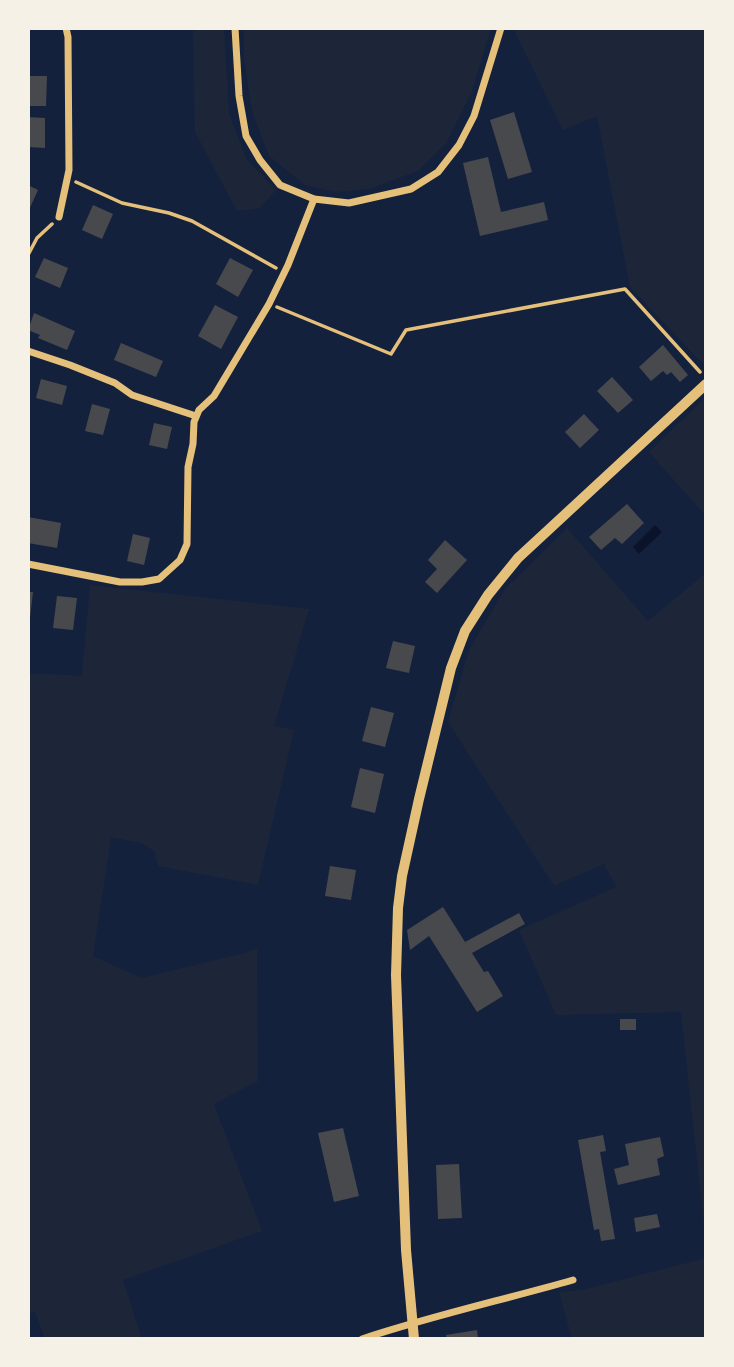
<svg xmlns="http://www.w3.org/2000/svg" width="734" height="1367" viewBox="0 0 734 1367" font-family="Figtree,sans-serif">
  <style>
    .green { fill: #1d2539 }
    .water { fill: #0b132b }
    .building { fill: #48494c }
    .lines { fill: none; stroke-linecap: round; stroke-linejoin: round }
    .path { stroke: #e5c07b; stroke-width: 3.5 }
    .minor { stroke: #e5c07b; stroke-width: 7 }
    .tertiary { stroke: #e5c07b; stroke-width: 10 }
  </style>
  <rect width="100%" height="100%" fill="#14213d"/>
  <g class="green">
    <polygon points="193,28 224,28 229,114 247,160 276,190 260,208 237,211 195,132"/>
    <polygon points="244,28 491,28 472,91 446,143 418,171 369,189 336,192 305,185 269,156 252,111 244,59"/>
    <polygon points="513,28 706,28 706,367 630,287 597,116 563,130"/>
    <polygon points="706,397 706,516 649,452"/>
    <polygon points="567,528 648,621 706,573 706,1244 681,1012 556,1015 519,930 616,887 604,864 554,886 448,722 469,650 505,589"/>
    <polygon points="90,585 309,609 274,726 294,730 258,885 158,866 155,852 142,843 111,837 93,956 141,978 245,953 257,948 258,1081 214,1104 262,1231 123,1280 142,1339 45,1339 35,1312 28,1314 28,673 82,676"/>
    <polygon points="706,1258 706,1339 572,1339 559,1292 582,1290"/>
  </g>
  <polygon class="water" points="655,525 662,532 639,554 633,547"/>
  <g class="building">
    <polygon points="28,76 47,76 46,106 28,106"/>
    <polygon points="514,112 532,172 508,179 490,120"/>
    <polygon points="28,117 45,118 45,148 28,147"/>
    <polygon points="488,157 501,212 544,202 548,220 480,236 463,163"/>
    <polygon points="28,185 38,190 28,212"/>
    <polygon points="93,205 113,214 102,239 82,230"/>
    <polygon points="44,258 68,268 60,288 35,277"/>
    <polygon points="230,258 253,270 238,297 216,284"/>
    <polygon points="215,305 238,317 221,349 198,336"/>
    <polygon points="34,313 75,331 67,350 38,338 40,335 28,330"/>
    <polygon points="121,343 163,361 156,377 114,360"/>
    <polygon points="663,345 688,375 680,382 671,372 667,375 663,371 651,381 639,367"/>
    <polygon points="612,377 633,400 618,413 597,391"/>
    <polygon points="41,379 67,386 62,405 36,398"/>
    <polygon points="92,404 110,409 103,435 85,431"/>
    <polygon points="584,414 599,430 580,448 565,432"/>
    <polygon points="154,423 172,427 167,449 149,445"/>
    <polygon points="627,504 644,523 622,544 615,538 601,550 589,537"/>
    <polygon points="28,517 61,523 57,548 28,543"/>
    <polygon points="133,534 150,538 144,565 127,561"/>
    <polygon points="445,540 467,560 437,593 425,582 437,569 428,560"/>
    <polygon points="28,592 33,592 30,618 28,618"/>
    <polygon points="57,596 77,598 73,630 53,628"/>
    <polygon points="393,641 415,646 409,673 386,668"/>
    <polygon points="371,707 394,713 385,747 362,741"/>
    <polygon points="360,768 384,774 375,813 351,807"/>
    <polygon points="330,866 356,870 351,900 325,896"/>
    <polygon points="443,907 465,942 519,913 525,924 472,953 484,972 488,971 503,996 477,1012 429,936 410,950 407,930"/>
    <rect x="620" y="1019" width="16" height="11"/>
    <polygon points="343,1128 359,1196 334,1202 318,1133"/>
    <polygon points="603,1135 606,1151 600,1152 615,1239 601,1241 599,1229 594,1230 578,1140"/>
    <polygon points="660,1137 664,1156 657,1159 660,1175 618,1185 614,1169 629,1165 625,1144"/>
    <polygon points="459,1164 462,1218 438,1219 436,1165"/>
    <polygon points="657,1214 660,1227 636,1232 634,1218"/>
    <polygon points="477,1330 478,1339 447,1339 446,1335"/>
  </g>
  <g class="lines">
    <g class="path">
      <polyline points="76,182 122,203 169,213 192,221 276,268"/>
      <polyline points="28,255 37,238 52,224"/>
      <polyline points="277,307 391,354 406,330 625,289 700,372"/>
    </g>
    <g class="minor">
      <polyline points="235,28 239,96 246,136 260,160 280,185 314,199 349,203 411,189 438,172 459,145 474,116 501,28"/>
      <polyline points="59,217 69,170 68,37 66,28"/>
      <polyline points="28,351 70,365 115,383 132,395 196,416"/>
      <polyline points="28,564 120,582 142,582 159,579 180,560 187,544 188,467 193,444 194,422 199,410 214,396 269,304 288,265 314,199"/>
      <path d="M362 1339C431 1316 503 1300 573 1280"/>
    </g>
    <polyline class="tertiary" points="414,1339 406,1250 396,975 398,908 402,876 419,799 451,668 465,631 488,595 518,558 706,384"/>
  </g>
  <rect width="734" height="1367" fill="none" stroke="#f6f1e7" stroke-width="60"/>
</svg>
